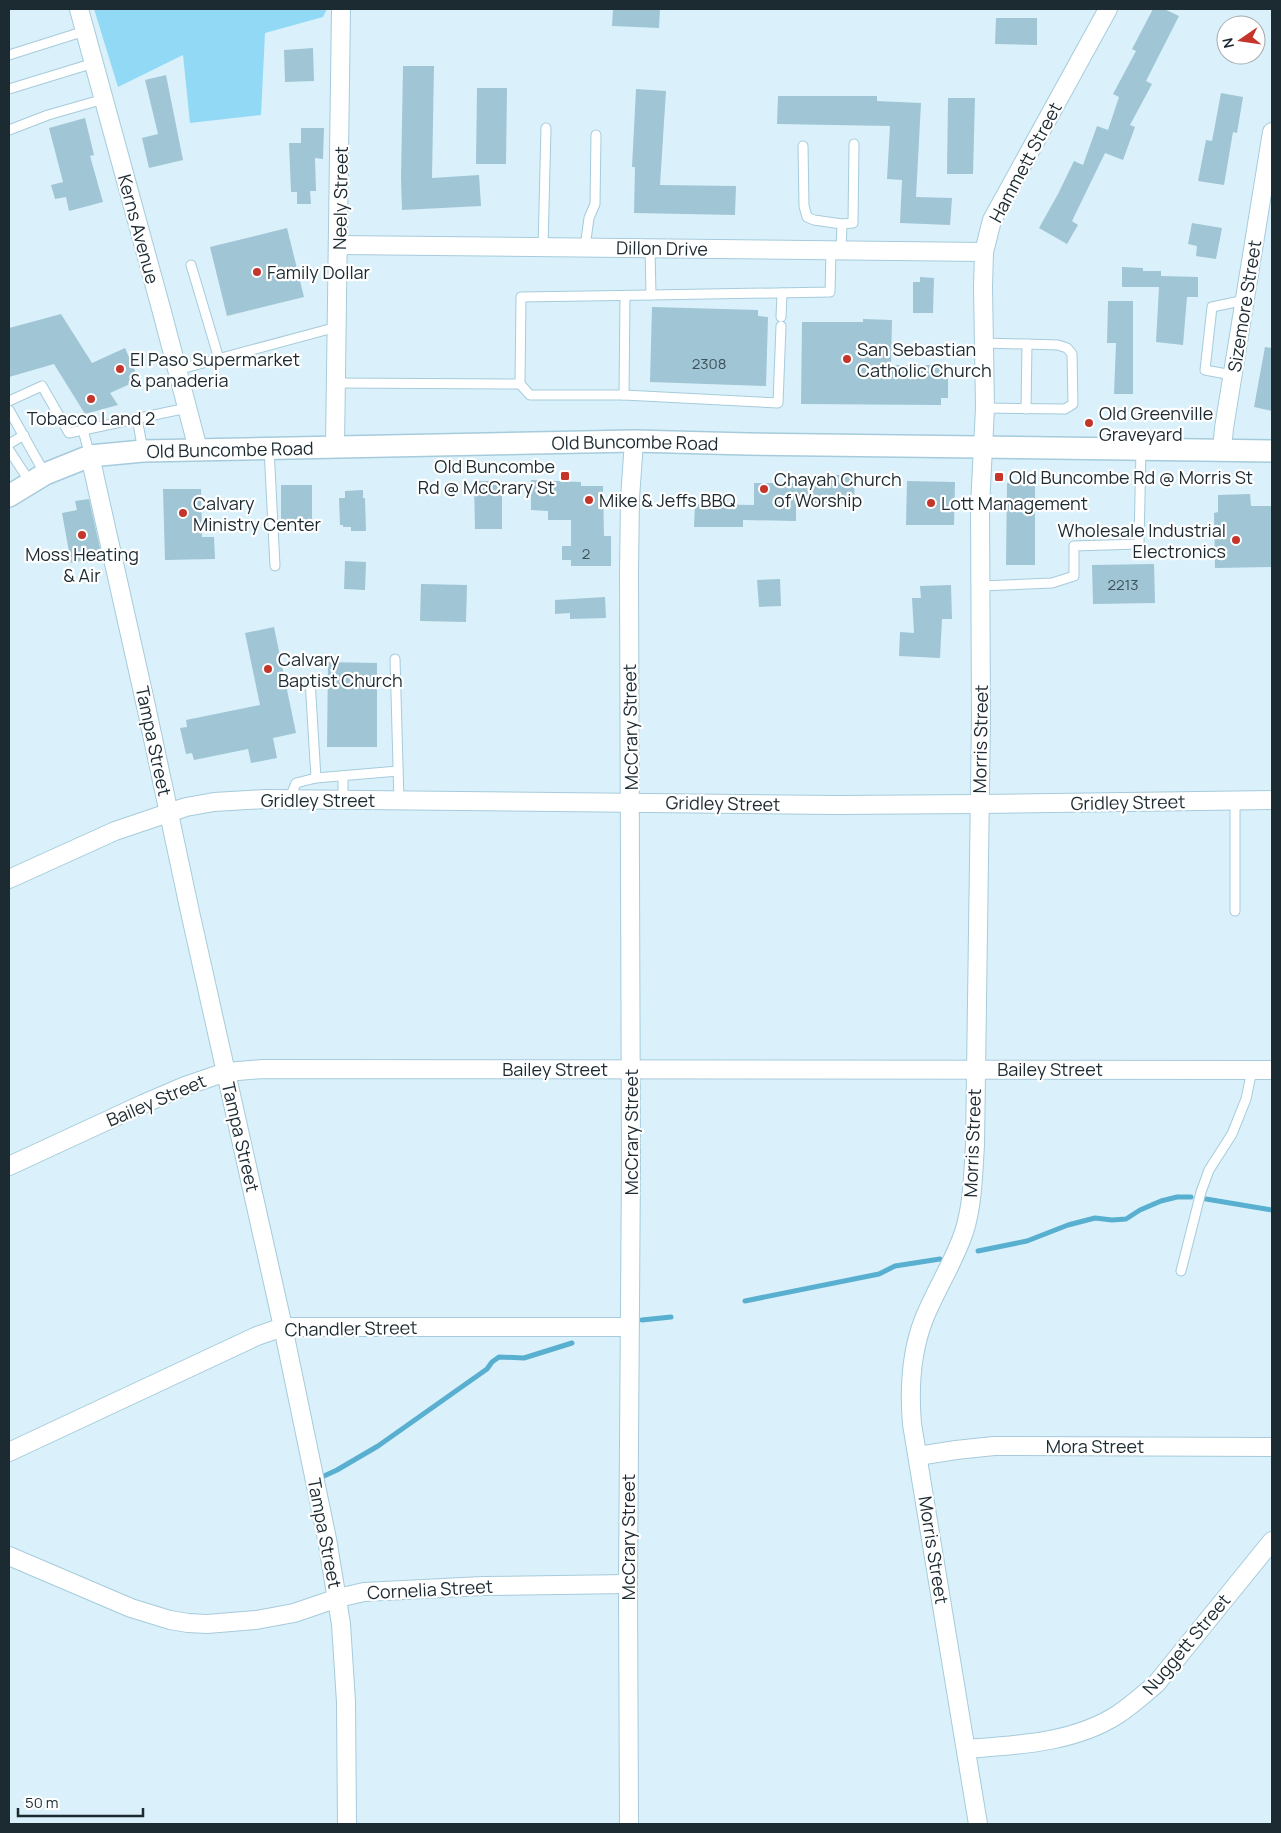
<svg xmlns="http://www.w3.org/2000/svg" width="1281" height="1833" viewBox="0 0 1281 1833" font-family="Manrope,sans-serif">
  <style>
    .green { fill: #92d9f6 }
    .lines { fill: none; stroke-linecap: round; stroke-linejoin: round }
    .stream { stroke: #59afd0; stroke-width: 5 }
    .building { fill: #a0c5d5 }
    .service-casing { stroke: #a6cbdb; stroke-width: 11 }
    .minor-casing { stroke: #a6cbdb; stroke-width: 20 }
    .tertiary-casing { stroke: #a6cbdb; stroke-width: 24 }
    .service { stroke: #fff; stroke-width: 9 }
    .minor { stroke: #fff; stroke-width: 18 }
    .tertiary { stroke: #fff; stroke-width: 21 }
    .poi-dot { fill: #c4362b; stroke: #fff; stroke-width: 2 }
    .labels { text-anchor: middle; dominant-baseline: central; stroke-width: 4.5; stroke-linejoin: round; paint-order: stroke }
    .number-label { font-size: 15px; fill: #3d515a }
    .street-label { font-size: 18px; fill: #1c2a31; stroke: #fff }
    .poi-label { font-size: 18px; fill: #1c2a31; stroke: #fff; text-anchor: start }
  </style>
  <rect width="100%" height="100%" fill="#daf1fb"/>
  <polygon class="green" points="94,9 327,9 323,17 265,33 261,115 190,123 183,55 118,87"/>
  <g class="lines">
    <g class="stream">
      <polyline points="1206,1199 1272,1210"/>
      <polyline points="978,1251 1027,1241 1068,1225 1095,1218 1112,1220 1126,1219 1140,1210 1161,1201 1177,1197 1191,1197"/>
      <polyline points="745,1301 879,1274 895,1266 940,1259"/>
      <polyline points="642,1320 671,1317"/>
      <polyline points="324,1476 337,1470 378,1446 487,1369 492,1362 499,1357 524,1358 572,1343"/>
    </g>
  </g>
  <g class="building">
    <polygon points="613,9 660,9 659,28 612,26"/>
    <polygon points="1153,9 1164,9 1179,16 1146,81 1152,84 1130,125 1135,127 1123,160 1105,153 1072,221 1078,225 1067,244 1039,228 1058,194 1074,161 1083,165 1097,126 1108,130 1119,97 1113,94 1136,51 1132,49"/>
    <polygon points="996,18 1037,18 1037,45 995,44"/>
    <polygon points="313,48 314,81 285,82 284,50"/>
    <polygon points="403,66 434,66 432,178 479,175 481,206 402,210 401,178"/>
    <polygon points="166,75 183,160 149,168 142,138 158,134 145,80"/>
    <polygon points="477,88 507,88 506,164 476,164"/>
    <polygon points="636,89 666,91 660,185 736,186 735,215 634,213 635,167 632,167"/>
    <polygon points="1221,93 1243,97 1237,133 1233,132 1224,185 1198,181 1206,140 1212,141"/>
    <polygon points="778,96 877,96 877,101 921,103 916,197 952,198 950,225 900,223 902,180 887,179 890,126 777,124"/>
    <polygon points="948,98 975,98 973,174 947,174"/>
    <polygon points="85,118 94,155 90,156 103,202 69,211 66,197 55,199 51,185 63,182 49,128"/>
    <polygon points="301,128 324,128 323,159 315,158 316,191 310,191 311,204 297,204 297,192 291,192 289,143 301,143"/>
    <polygon points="1192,223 1222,228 1216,259 1196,256 1197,246 1188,244"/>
    <polygon points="287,228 304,297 227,316 210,247"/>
    <polygon points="1122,267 1143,268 1143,271 1161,271 1161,276 1198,277 1198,297 1187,297 1183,345 1156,342 1159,287 1122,287"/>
    <polygon points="920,277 934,278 933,313 913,313 913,282 920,282"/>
    <polygon points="1108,301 1133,301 1133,394 1114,394 1116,343 1107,343"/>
    <polygon points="652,307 758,310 758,316 768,317 766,386 650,382"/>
    <polygon points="61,314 92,363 125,348 139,380 110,393 118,405 85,414 54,364 9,377 9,328"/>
    <polygon points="863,319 892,320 891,365 943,365 943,372 948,372 948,398 941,398 941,405 801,404 802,322 863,322"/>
    <polygon points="1265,347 1272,348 1272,411 1254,407"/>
    <polygon points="819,475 855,475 854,503 796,503 796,521 743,520 743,527 694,527 695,504 754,505 754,483 819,483"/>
    <polygon points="531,480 581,482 581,486 603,486 604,536 611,536 611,566 571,566 571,560 562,560 562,546 571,546 571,520 548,520 548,511 531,510"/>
    <polygon points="474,481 502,481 502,529 475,529"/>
    <polygon points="907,481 955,482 954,525 906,525"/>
    <polygon points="1007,483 1035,484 1035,565 1006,565"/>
    <polygon points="281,485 312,485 312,523 309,524 309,527 281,526"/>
    <polygon points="163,489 201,489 202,537 214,537 215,559 165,560"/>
    <polygon points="363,490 363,498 365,498 366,531 351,531 351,527 343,527 343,525 340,525 339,498 345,498 345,491"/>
    <polygon points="1250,494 1251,506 1272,506 1272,567 1215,568 1214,513 1218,512 1218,495"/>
    <polygon points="89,499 102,557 71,563 62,513 77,510 75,501"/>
    <polygon points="345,561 366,562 365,590 344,589"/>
    <polygon points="1154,564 1155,603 1093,604 1092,565"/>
    <polygon points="780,579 781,606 759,607 757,580"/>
    <polygon points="421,584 467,585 466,622 420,621"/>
    <polygon points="951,585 952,619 942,619 940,658 899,656 900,632 914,633 912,598 921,598 920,586"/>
    <polygon points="605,597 606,618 570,619 570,613 555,614 555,600"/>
    <polygon points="274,627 296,733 273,738 277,758 251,763 248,749 194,760 192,753 186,754 180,728 187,727 186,720 260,705 245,633"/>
    <polygon points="328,662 377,663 377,747 327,747"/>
  </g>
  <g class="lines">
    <defs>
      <g id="service">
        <polyline points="9,55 85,31"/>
        <polyline points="9,89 94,63"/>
        <polyline points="9,130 48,115 104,99"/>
        <polyline points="803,146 804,206 807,217 814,220 842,224"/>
        <polyline points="543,247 546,128"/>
        <polyline points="585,247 589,218 595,204 596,135"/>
        <polyline points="650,248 651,295 830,292 831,251"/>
        <polyline points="841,251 842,224 853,223 854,144"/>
        <polyline points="191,265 219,359"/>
        <polyline points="781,317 782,293"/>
        <polyline points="984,343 1058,345 1067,348 1072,354 1073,404 1065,409 985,408"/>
        <polyline points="177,370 337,327"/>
        <polyline points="1232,375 1205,370 1212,307 1245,300"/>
        <polyline points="336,383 520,384 521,297 651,295"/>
        <polyline points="520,384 530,395 624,395 778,403 781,326"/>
        <polyline points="624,395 625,296"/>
        <polyline points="9,401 42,386 69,433 187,408"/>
        <polyline points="1026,409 1027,344"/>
        <polyline points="9,410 45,474"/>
        <polyline points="137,418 143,451"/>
        <polyline points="83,430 90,456"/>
        <polyline points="9,444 24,435"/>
        <polyline points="269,448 275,566"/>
        <polyline points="9,450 30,482"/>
        <polyline points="980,586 1052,583 1074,576 1074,546 1139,544 1141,449"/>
        <polyline points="395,659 399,801"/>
        <polyline points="310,680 316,778 398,771"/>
        <polyline points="289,800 296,783 316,778"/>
        <polyline points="343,800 343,776"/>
        <polyline points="1235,800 1235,911"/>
        <polyline points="1181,1271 1201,1192 1209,1170 1232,1134 1246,1099 1252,1070"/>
      </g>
      <g id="minor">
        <polyline points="79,9 162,312 198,449"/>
        <polyline points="339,245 984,252"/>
        <polyline points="335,446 341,9"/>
        <polyline points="1222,450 1224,428 1272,132"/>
        <polyline points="90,456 146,706 190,912 283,1327 327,1539 341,1624 346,1702 347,1824"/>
        <polyline points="9,879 115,831 186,807 214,802 266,799 837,805 979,804 1272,800"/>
        <polyline points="9,1166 143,1104 185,1086 226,1072 263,1069 1272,1070"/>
        <polyline points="9,1452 257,1336 283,1327 629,1327"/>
        <polyline points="918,1456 956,1450 994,1446 1272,1447"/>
        <polyline points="9,1556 131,1608 170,1620 188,1623 207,1624 256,1620 294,1613 338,1598 364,1592 483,1586 628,1584"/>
        <path d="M967 1749C1017 1745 1073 1743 1117 1715 1131 1706 1143 1695 1156 1684L1272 1541"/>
        <polyline points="629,1824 628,1584 631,1164 629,573 630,498 634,441"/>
        <path d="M978 1824 912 1424C909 1388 911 1352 924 1319 936 1289 954 1262 964 1232 973 1204 973 1173 975 1145L981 718 980 506 985 408 983 287 984 252 992 220 1108 9"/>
      </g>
      <g id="tertiary">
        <path id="s1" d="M9 496 45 474 90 456 143 451 634 441 748 444 1272 451"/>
      </g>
    </defs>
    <use href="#service" class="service-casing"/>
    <use href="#minor" class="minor-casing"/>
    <use href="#tertiary" class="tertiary-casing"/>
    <use href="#service" class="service"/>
    <use href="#minor" class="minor"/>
    <use href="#tertiary" class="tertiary"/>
  </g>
  <g class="poi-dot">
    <circle cx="257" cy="272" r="5"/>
    <circle cx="847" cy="359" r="5"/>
    <circle cx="120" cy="369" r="5"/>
    <circle cx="91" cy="399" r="5"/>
    <circle cx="1089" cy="423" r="5"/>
    <rect x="560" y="471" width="10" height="10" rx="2.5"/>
    <rect x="994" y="472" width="10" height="10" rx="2.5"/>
    <circle cx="764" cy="489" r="5"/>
    <circle cx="589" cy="500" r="5"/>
    <circle cx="931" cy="503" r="5"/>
    <circle cx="183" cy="513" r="5"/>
    <circle cx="82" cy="535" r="5"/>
    <circle cx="1236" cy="540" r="5"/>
    <circle cx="268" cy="669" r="5"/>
  </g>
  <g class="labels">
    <g class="number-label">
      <text x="709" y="363">2308</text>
      <text x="586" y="553">2</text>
      <text x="1123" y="584">2213</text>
    </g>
    <g class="street-label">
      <text transform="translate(1025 162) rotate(-62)">Hammett Street</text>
      <text transform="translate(340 198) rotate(-89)">Neely Street</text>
      <text transform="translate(139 229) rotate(75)">Kerns Avenue</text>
      <text transform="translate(662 248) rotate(1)">Dillon Drive</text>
      <text transform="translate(1244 306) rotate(-81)">Sizemore Street</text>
      <text stroke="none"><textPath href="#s1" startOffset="636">Old Buncombe Road</textPath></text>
      <text stroke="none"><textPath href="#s1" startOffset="231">Old Buncombe Road</textPath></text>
      <text transform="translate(630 727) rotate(-91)">McCrary Street</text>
      <text transform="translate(980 739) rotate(-89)">Morris Street</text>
      <text transform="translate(154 741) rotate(78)">Tampa Street</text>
      <text x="318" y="800">Gridley Street</text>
      <text transform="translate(1128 802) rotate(-1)">Gridley Street</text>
      <text transform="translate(723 803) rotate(1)">Gridley Street</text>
      <text x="555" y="1069">Bailey Street</text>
      <text x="1050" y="1069">Bailey Street</text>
      <text transform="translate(156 1100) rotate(-23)">Bailey Street</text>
      <text transform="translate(631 1132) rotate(-90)">McCrary Street</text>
      <text transform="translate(241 1137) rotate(77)">Tampa Street</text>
      <text transform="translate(972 1143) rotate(-88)">Morris Street</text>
      <text transform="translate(351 1328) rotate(-1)">Chandler Street</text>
      <text x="1095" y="1446">Mora Street</text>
      <text transform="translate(325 1533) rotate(79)">Tampa Street</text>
      <text transform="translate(628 1537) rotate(-90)">McCrary Street</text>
      <text transform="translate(934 1550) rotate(81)">Morris Street</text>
      <text transform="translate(430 1589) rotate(-3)">Cornelia Street</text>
      <text transform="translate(1186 1644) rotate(-50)">Nuggett Street</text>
    </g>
    <g class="poi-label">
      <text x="267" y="272">Family Dollar</text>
      <text x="857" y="349">San Sebastian<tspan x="857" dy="21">Catholic Church</tspan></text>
      <text x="130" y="359">El Paso Supermarket<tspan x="130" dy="21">&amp; panaderia</tspan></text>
      <text x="1099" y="413">Old Greenville<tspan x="1099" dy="21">Graveyard</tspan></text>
      <text x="91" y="418" text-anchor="middle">Tobacco Land 2</text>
      <text x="555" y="466" text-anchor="end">Old Buncombe<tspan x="555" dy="21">Rd @ McCrary St</tspan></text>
      <text x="1009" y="477">Old Buncombe Rd @ Morris St</text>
      <text x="774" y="479">Chayah Church<tspan x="774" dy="21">of Worship</tspan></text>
      <text x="599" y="500">Mike &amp; Jeffs BBQ</text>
      <text x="193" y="503">Calvary<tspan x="193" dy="21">Ministry Center</tspan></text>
      <text x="941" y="503">Lott Management</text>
      <text x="1226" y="530" text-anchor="end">Wholesale Industrial<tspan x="1226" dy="21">Electronics</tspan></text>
      <text x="82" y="554" text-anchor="middle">Moss Heating<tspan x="82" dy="21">&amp; Air</tspan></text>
      <text x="278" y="659">Calvary<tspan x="278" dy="21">Baptist Church</tspan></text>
    </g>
  </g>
  <rect width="1281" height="1833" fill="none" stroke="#1c2a31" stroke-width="20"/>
  <g transform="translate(1241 40) rotate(257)"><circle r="24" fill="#ffffff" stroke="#a4aaad"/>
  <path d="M0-4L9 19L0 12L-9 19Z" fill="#c4362b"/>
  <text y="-8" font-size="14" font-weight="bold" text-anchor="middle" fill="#1c2a31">N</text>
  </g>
  <path d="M18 1808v8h125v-8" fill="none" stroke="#1c2a31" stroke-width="2.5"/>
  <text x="25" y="1808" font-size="15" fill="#1c2a31" stroke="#ffffff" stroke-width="4" paint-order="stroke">50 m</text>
</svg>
